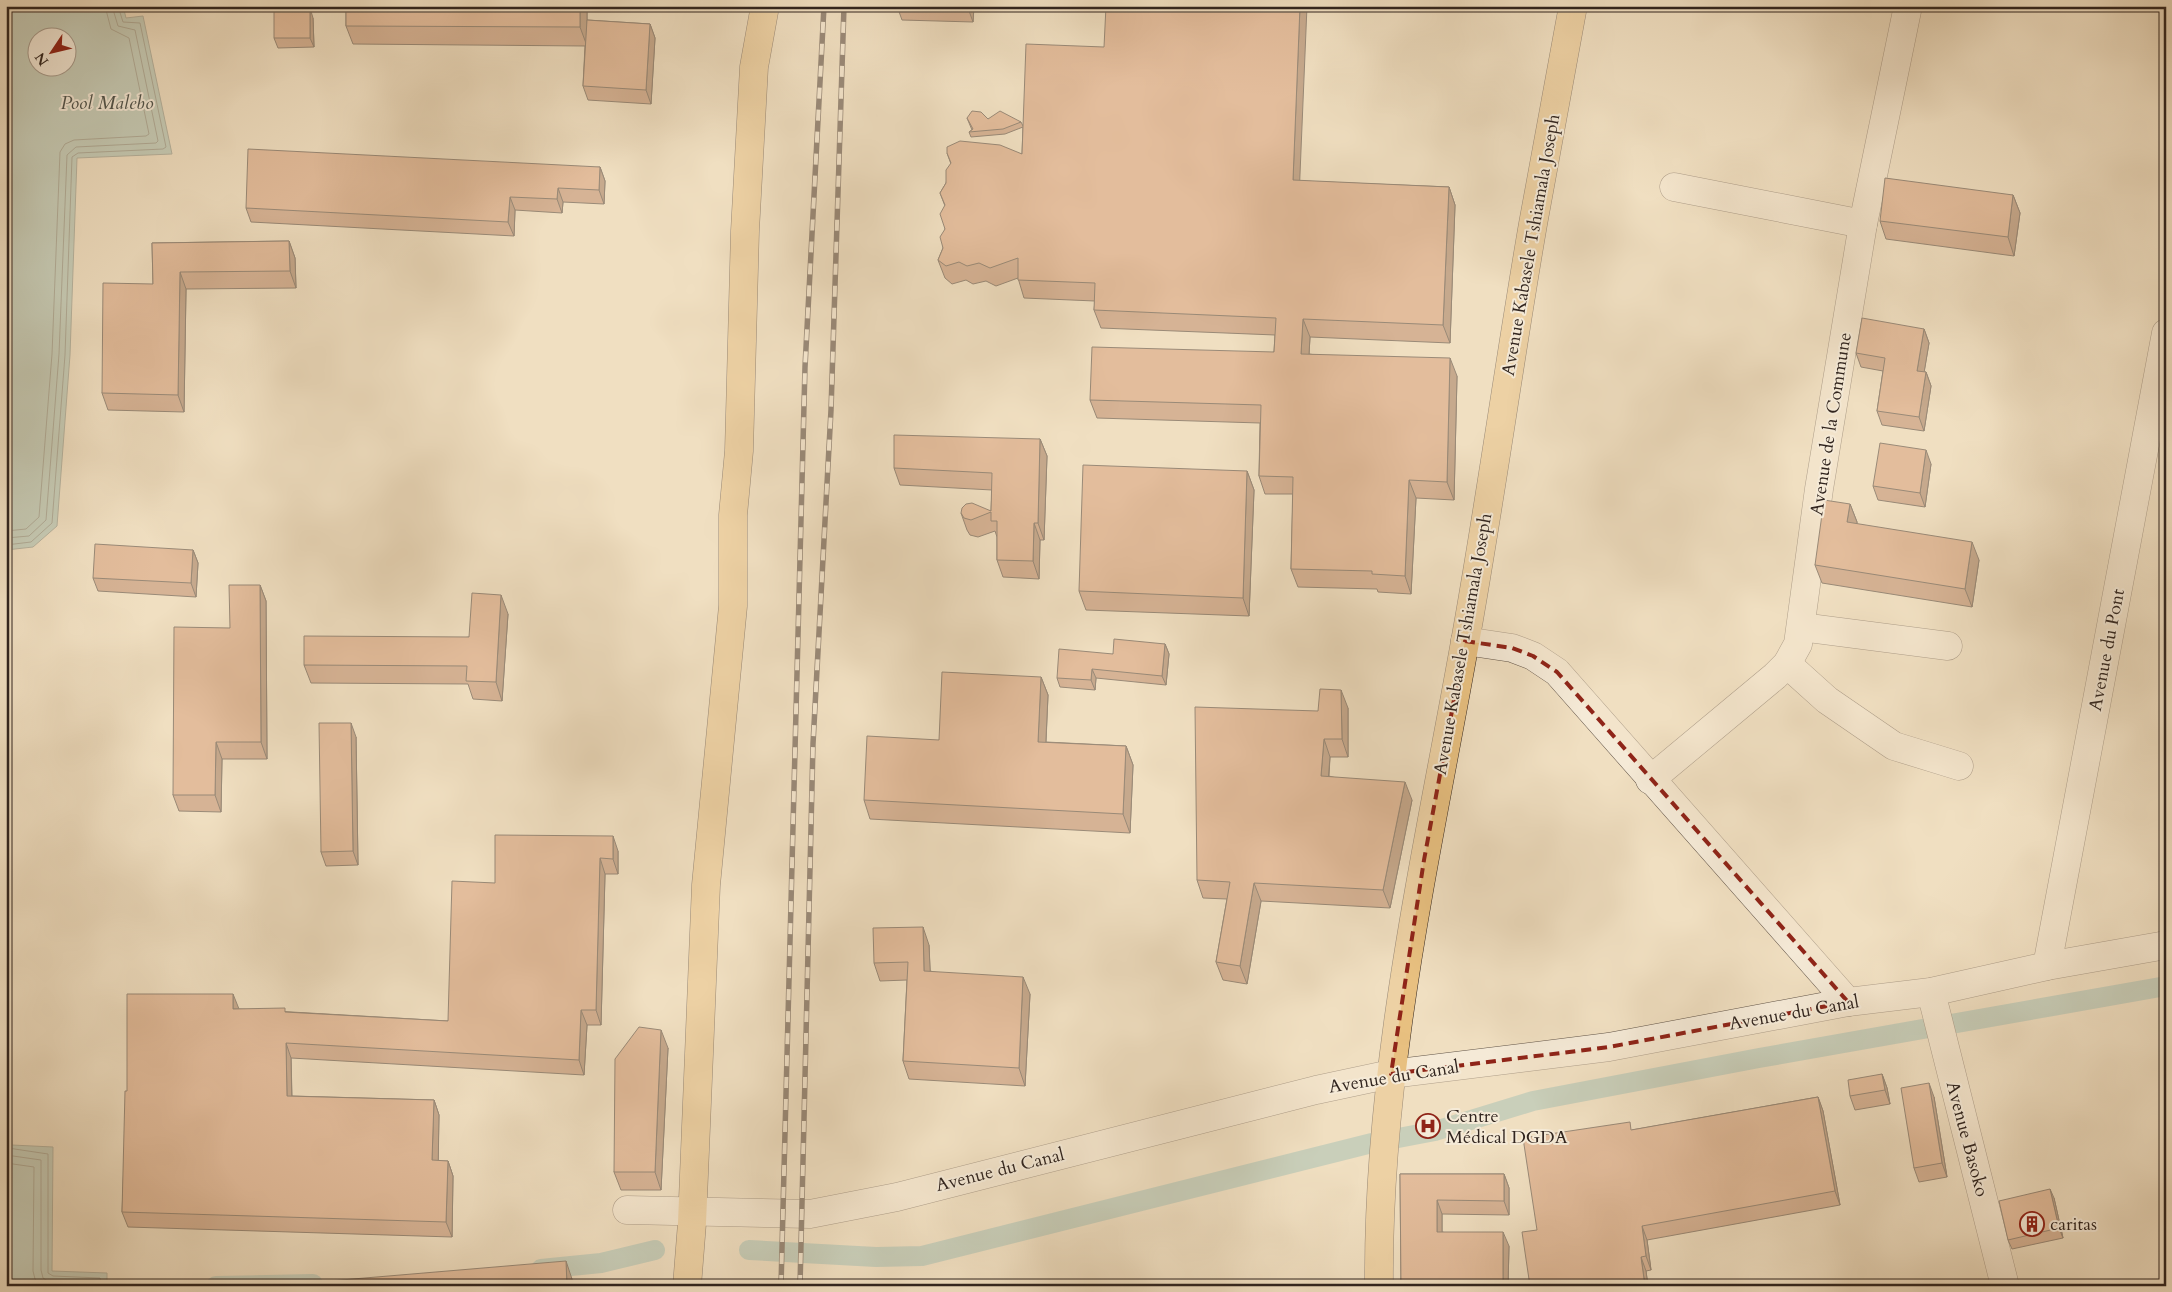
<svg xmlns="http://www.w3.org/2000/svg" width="2172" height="1292" viewBox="0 0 2172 1292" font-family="Cardo,serif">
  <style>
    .water { fill: #9abdb1; stroke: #708077; fill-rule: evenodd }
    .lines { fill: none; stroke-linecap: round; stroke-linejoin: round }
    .shore { stroke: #667168; stroke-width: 1 }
    .canal { stroke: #9abdb1; stroke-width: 20 }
    .minor-casing { stroke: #615448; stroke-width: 29 }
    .major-casing { stroke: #31251f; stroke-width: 29 }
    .minor { stroke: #f5ead7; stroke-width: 28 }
    .major { stroke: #e8c080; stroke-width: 28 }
    .rail-casing { stroke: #31251f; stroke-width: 5.5 }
    .rail { stroke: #f5ead7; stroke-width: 4; stroke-dasharray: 11; stroke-linecap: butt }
    .wall { fill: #b57f5f; stroke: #31251f }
    .shaded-wall { fill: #93684e; stroke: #31251f }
    .building { fill: #d2946f; stroke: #31251f }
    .marked { fill: none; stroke: #8f2418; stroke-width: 4; stroke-dasharray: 10 6; stroke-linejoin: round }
    .labels { text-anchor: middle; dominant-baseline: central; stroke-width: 4; stroke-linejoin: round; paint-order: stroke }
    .street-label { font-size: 18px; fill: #31251f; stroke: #f5ead7 }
    .poi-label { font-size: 18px; fill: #31251f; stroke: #f5ead7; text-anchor: start }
    .water-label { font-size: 19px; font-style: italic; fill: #50534b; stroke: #f5ead7 }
  </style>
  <rect width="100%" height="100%" fill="#f0dfc1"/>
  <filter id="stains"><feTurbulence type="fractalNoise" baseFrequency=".004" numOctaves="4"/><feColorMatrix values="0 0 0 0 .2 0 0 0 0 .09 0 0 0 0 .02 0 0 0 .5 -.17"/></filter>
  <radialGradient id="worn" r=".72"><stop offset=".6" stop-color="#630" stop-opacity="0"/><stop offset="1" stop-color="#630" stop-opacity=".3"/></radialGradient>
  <g class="water">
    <path d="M6 6H123L126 18 143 16 172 154 77 158 70 355 57 526 33 547 6 550ZM38 38H68V68H38Z"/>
    <polygon points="6,858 9,875 12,1145 53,1147 52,1271 107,1273 107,1286 6,1286"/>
  </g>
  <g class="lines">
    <g class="shore">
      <polyline points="6,531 26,529 39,517 52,354 60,152 65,144 74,140 146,136 149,134 129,38 111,29 105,6"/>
      <polyline points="6,538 29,536 46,520 59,354 67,155 76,147 156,143 158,141 135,30 118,26 112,6"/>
      <polyline points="6,545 31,542 52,523 65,355 72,157 78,153 163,149 166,147 140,23 123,22 118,6"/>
      <polyline points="6,1109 8,1148 48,1154 48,1273 53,1276 100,1278 102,1286"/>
      <polyline points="6,1155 41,1160 41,1270 43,1278 51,1283 94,1284 96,1286"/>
      <polyline points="6,1163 34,1167 33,1271 35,1279 41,1286"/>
    </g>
    <g class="canal">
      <polyline points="749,1250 876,1257 922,1256 1372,1143 1435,1131 1533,1101 1759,1058 2166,986"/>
      <polyline points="541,1269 601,1263 655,1250"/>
      <polyline points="216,1286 313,1284"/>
    </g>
    <defs>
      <g id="minor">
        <polyline points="1674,187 1863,224"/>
        <polyline points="1801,627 1948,646"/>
        <polyline points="1465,641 1512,648 1533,656 1557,672 1848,1002"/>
        <polyline points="1787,664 1827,700 1894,746 1959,766"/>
        <polyline points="1650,780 1775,676 1787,664 1798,644 1819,489 1863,224 1908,6"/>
        <polyline points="2047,966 2166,333"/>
        <polyline points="1931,992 2005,1286"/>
        <polyline points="627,1210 810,1214 897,1197 1316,1090 1391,1074 1609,1047 1848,1002 1931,992 2047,966 2166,945"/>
      </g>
      <g id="major">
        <polyline points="687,1286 692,1223 706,885 733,606 733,515 739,451 745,231 754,67 765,6"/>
        <path d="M1379 1286C1377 1068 1427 855 1465 642 1490 503 1509 363 1533 224 1546 151 1560 79 1573 6"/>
      </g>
    </defs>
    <use href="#minor" class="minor-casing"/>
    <use href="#major" class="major-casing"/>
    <use href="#minor" class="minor"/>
    <use href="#major" class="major"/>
    <defs>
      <g id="rail">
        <polyline points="781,1286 805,367 824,6"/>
        <polyline points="800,1286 813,744 831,410 844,6"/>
      </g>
    </defs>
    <use href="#rail" class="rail-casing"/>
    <use href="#rail" class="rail"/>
  </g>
  <g class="wall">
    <polygon points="235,6 263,6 263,9 236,9"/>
    <polygon points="346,6 587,6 587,20 650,24 655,38 651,104 588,100 583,86 585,46 353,44 346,26"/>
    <polygon points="897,6 974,6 973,22 902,20"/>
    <polygon points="313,18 314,47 278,48 274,38"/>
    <polygon points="967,118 988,119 1021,122 1023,126 1300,181 1449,187 1455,205 1450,343 1310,337 1309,354 1457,376 1454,500 1416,498 1411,594 1378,592 1377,589 1298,587 1291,569 1293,494 1265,494 1259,476 1260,423 1097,418 1090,400 1274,352 1275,335 1101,328 1094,310 1095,301 1024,298 1018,278 996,286 986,281 973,284 966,280 952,284 945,278 938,260 943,248 945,229 945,206 940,193 946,183 951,164 947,153 1022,154 1023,127 1005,134 971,137 969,132 972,130"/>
    <polygon points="600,167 605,181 604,204 563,202 562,213 515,210 514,236 251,222 246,208"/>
    <polygon points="2013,195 2020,213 2014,256 1886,239 1880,221"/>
    <polygon points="289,241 295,258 296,288 186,289 184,412 108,410 102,393 153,284 152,243"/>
    <polygon points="1924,329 1929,343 1924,372 1926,372 1931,386 1924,431 1882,425 1877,411 1883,371 1861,367 1856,353"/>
    <polygon points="1040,439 1047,456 1044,540 1040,540 1039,579 1003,577 997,560 997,537 995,531 978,537 970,535 967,530 961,513 991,511 992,490 900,485 894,468"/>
    <polygon points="1931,464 1925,507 1878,500 1873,486"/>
    <polygon points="1247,471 1254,490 1249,616 1086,610 1079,591"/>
    <polygon points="1850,504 1857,522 1857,524 1979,560 1972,607 1822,583 1815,565"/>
    <polygon points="193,550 198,563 196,597 98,591 93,578"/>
    <polygon points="260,585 266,601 267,759 222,759 221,812 179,811 173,795 230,628"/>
    <polygon points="508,614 502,701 473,699 468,684 311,683 304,665 469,637"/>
    <polygon points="1165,644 1169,654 1166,685 1096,678 1095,690 1060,687 1057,678 1113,654"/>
    <polygon points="1041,677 1048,695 1046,742 1126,746 1133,765 1130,833 870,819 864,800 939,740"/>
    <polygon points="1348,708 1348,757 1330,757 1329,776 1412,800 1390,908 1261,901 1247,984 1223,980 1216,962 1227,899 1203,898 1197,880 1318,711"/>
    <polygon points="356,737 358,865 326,866 321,852"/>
    <polygon points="618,851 618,874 605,874 601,1025 587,1025 584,1075 291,1058 292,1096 434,1100 439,1115 438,1161 448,1161 453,1176 452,1237 128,1227 122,1212 127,1091 239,1009 448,1021 495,883"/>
    <polygon points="929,945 930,971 1030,994 1025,1086 909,1079 903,1061 907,980 880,981 874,963"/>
    <polygon points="668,1048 661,1190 621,1190 614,1172"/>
    <polygon points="1882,1074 1887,1088 1890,1104 1855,1110 1850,1096"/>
    <polygon points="1818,1097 1823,1111 1840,1205 1647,1240 1651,1270 1646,1271 1648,1286 1530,1286 1537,1230 1632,1130"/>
    <polygon points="1934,1097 1947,1177 1919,1182 1914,1168"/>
    <polygon points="1400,1174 1504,1174 1509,1188 1509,1215 1442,1214 1442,1232 1509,1246 1508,1286 1401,1286"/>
    <polygon points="2054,1198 2063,1238 2012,1249 2008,1240"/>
  </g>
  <g class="shaded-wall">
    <polygon points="580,6 587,6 587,46 580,27"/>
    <polygon points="968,6 974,6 973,22 968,8"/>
    <polygon points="1300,6 1307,6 1299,198 1293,180"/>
    <polygon points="310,8 313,18 314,47 310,38"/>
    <polygon points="650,24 655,38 651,104 646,90"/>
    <polygon points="600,167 605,181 604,204 599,190"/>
    <polygon points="1449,187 1455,205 1450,343 1443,325"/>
    <polygon points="558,188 563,202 562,213 557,199"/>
    <polygon points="2013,195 2020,213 2014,256 2008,237"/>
    <polygon points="510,197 515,210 514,236 508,222"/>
    <polygon points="289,241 295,258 296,288 290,271"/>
    <polygon points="180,272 186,289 184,412 178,395"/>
    <polygon points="1303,319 1310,337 1308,371 1301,354"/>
    <polygon points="1924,329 1929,343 1922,385 1917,371"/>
    <polygon points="1450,358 1457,376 1454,500 1447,482"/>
    <polygon points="1926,372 1931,386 1924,431 1919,417"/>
    <polygon points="1040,439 1047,456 1044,540 1038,523"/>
    <polygon points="1926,450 1931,464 1925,507 1920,493"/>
    <polygon points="1247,471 1254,490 1249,616 1243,598"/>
    <polygon points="1409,480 1416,498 1411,594 1405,576"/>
    <polygon points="1850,504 1857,522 1854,541 1847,522"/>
    <polygon points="1034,523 1040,540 1039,579 1033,561"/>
    <polygon points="1972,542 1979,560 1972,607 1965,589"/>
    <polygon points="193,550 198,563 196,597 191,583"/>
    <polygon points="260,585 266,601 267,759 261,742"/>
    <polygon points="501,595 508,614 502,701 496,682"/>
    <polygon points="1165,644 1169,654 1166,685 1162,676"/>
    <polygon points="1092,669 1096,678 1095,690 1091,680"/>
    <polygon points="1041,677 1048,695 1045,760 1038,742"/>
    <polygon points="1341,690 1348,708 1348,757 1342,739"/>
    <polygon points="351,723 356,737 358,865 353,851"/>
    <polygon points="1324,739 1330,757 1327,794 1321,776"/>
    <polygon points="216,742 222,759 221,812 215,795"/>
    <polygon points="1126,746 1133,765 1130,833 1123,814"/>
    <polygon points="1405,782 1412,800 1390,908 1383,890"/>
    <polygon points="613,836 618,851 618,874 613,859"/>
    <polygon points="600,858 605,874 601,1025 596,1010"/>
    <polygon points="1254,883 1261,901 1247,984 1240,966"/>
    <polygon points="923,927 929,945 931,988 924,971"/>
    <polygon points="1023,977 1030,994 1025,1086 1019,1068"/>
    <polygon points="233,994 239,1009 233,1009"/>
    <polygon points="581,1010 587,1025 584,1075 579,1060"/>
    <polygon points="661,1030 668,1048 661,1190 655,1172"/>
    <polygon points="286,1043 291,1058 292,1111 287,1096"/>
    <polygon points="1882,1074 1887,1088 1890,1104 1885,1090"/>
    <polygon points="1929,1083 1934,1097 1947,1177 1942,1163"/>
    <polygon points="1818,1097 1823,1111 1840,1205 1835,1191"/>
    <polygon points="434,1100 439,1115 438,1176 432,1160"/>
    <polygon points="448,1161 453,1176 452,1237 446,1222"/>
    <polygon points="1504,1174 1509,1188 1509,1215 1504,1201"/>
    <polygon points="2050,1189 2054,1198 2063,1238 2059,1228"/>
    <polygon points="1437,1200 1442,1214 1442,1246 1437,1232"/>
    <polygon points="1642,1226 1647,1240 1651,1270 1646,1256"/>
    <polygon points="1503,1232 1509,1246 1508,1286 1503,1286"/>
    <polygon points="1641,1257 1646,1271 1648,1286 1645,1286"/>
    <polygon points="566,1261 572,1279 573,1286 567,1286"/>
  </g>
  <g class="building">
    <polygon points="346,6 580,6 580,27 346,26"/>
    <polygon points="912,6 968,6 968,8"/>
    <polygon points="1106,6 1300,6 1293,180 1449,187 1443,325 1303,319 1301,354 1450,358 1447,482 1409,480 1405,576 1372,574 1372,571 1291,569 1293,477 1259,476 1261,405 1090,400 1092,347 1274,352 1276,318 1094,310 1095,283 1018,280 1018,258 990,268 979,263 967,266 959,262 946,266 938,260 943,248 940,237 945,229 940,214 945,205 940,193 946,183 946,170 951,163 947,153 947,147 960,141 1000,145 1022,154 1026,44 1104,47"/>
    <polygon points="310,8 310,38 274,38 274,9"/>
    <polygon points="587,20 650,24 646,90 583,86"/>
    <polygon points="972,111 981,112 988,119 1000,111 1021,122 1003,129 969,132 973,129 967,118"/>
    <polygon points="248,149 600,167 599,190 558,188 557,199 510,197 508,222 246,208"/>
    <polygon points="1885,178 2013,195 2008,237 1880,221"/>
    <polygon points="289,241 290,271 180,272 178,395 102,393 103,283 153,284 152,243"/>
    <polygon points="1862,318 1924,329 1917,371 1926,372 1919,417 1877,411 1885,358 1856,353"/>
    <polygon points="894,435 1040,439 1038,523 1034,523 1033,561 997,560 997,521 991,521 991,512 971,520 964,518 961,513 962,508 966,504 972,503 991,511 992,473 894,468"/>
    <polygon points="1880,443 1926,450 1920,493 1873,486"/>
    <polygon points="1083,465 1247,471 1243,598 1079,591"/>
    <polygon points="1824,500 1850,504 1847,522 1972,542 1965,589 1815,565"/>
    <polygon points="95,544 193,550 191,583 93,578"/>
    <polygon points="229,585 260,585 261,742 216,742 215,795 173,795 174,627 230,628"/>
    <polygon points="472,593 501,595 496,682 466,681 467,666 304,665 304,636 469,637"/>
    <polygon points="1114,639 1165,644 1162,676 1092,669 1091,680 1057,678 1059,649 1113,654"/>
    <polygon points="942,672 1041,677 1038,742 1126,746 1123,814 864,800 867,736 939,740"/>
    <polygon points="1320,689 1341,690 1342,739 1324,739 1321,776 1405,782 1383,890 1254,883 1240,966 1216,962 1230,882 1197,880 1195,707 1318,711"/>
    <polygon points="319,723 351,723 353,851 321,852"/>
    <polygon points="495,835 613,836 613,859 600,858 596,1010 581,1010 579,1060 286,1043 287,1096 434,1100 432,1160 448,1161 446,1222 122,1212 125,1091 127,1091 127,994 233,994 233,1009 285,1008 285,1012 448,1021 452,881 495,883"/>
    <polygon points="923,927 924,971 1023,977 1019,1068 903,1061 908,962 874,963 873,928"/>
    <polygon points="639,1027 661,1030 655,1172 614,1172 615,1059"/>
    <polygon points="1882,1074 1885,1090 1850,1096 1848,1080"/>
    <polygon points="1929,1083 1942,1163 1914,1168 1901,1088"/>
    <polygon points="1818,1097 1835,1191 1642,1226 1646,1256 1641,1257 1645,1286 1530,1286 1522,1232 1537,1230 1523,1138 1630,1122 1631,1130"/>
    <polygon points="1400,1174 1504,1174 1504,1201 1437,1200 1437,1232 1503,1232 1503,1286 1401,1286"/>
    <polygon points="2050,1189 2059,1228 2008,1240 1999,1201"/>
    <polygon points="566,1261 567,1286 270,1286"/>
  </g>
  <path d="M0 0H2172V1292H0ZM1465 641 1512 648 1533 656 1557 672 1848 1002 1609 1047 1391 1074 1424 860Z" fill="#f0dfc1" fill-opacity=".55" fill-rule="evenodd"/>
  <path class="marked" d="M1465 641 1512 648 1533 656 1557 672 1848 1002 1609 1047 1391 1074 1424 860Z"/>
  <defs>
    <symbol id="hospital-ring" viewBox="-11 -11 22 22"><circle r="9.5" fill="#f5ead7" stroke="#8f2418" stroke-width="1.5"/><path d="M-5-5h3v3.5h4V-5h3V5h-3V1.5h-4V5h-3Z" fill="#8f2418"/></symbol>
    <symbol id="building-ring" viewBox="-11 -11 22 22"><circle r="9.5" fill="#f5ead7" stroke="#8f2418" stroke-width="1.5"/><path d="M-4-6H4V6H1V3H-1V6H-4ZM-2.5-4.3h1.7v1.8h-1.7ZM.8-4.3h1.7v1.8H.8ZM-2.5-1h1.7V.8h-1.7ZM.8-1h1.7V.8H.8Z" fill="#8f2418"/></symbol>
  </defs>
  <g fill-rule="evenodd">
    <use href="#hospital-ring" x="1414" y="1112" width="28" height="28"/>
    <use href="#building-ring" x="2018" y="1210" width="28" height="28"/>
  </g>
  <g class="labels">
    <g class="street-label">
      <text transform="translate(1531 245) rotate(-80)">Avenue Kabasele Tshiamala Joseph</text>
      <text transform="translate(1831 424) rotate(-81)">Avenue de la Commune</text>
      <text transform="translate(1463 644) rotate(-80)">Avenue Kabasele Tshiamala Joseph</text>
      <text transform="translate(2107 650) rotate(-79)">Avenue du Pont</text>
      <text transform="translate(1794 1013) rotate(-10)">Avenue du Canal</text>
      <text transform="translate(1394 1077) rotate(-9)">Avenue du Canal</text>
      <text transform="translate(1967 1139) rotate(75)">Avenue Basoko</text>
      <text transform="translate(1000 1170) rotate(-14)">Avenue du Canal</text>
    </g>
    <g class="poi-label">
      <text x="1446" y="1116">Centre<tspan x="1446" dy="21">Médical DGDA</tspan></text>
      <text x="2050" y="1224">caritas</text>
    </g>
    <g class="water-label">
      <text x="107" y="103">Pool Malebo</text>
    </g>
  </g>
  <rect width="2172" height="1292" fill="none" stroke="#f0dfc1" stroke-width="25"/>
  <rect x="8" y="8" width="2157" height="1277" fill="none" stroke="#31251f" stroke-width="2.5"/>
  <rect x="12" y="12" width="2147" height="1267" fill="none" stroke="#31251f"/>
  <g transform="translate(52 52) rotate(235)"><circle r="24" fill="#f5ead7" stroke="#a79b8d"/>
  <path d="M0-4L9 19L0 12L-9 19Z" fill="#8f2418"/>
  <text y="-8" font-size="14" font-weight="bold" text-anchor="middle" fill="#31251f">N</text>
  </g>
  <rect width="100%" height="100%" filter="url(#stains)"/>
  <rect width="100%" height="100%" fill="url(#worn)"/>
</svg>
